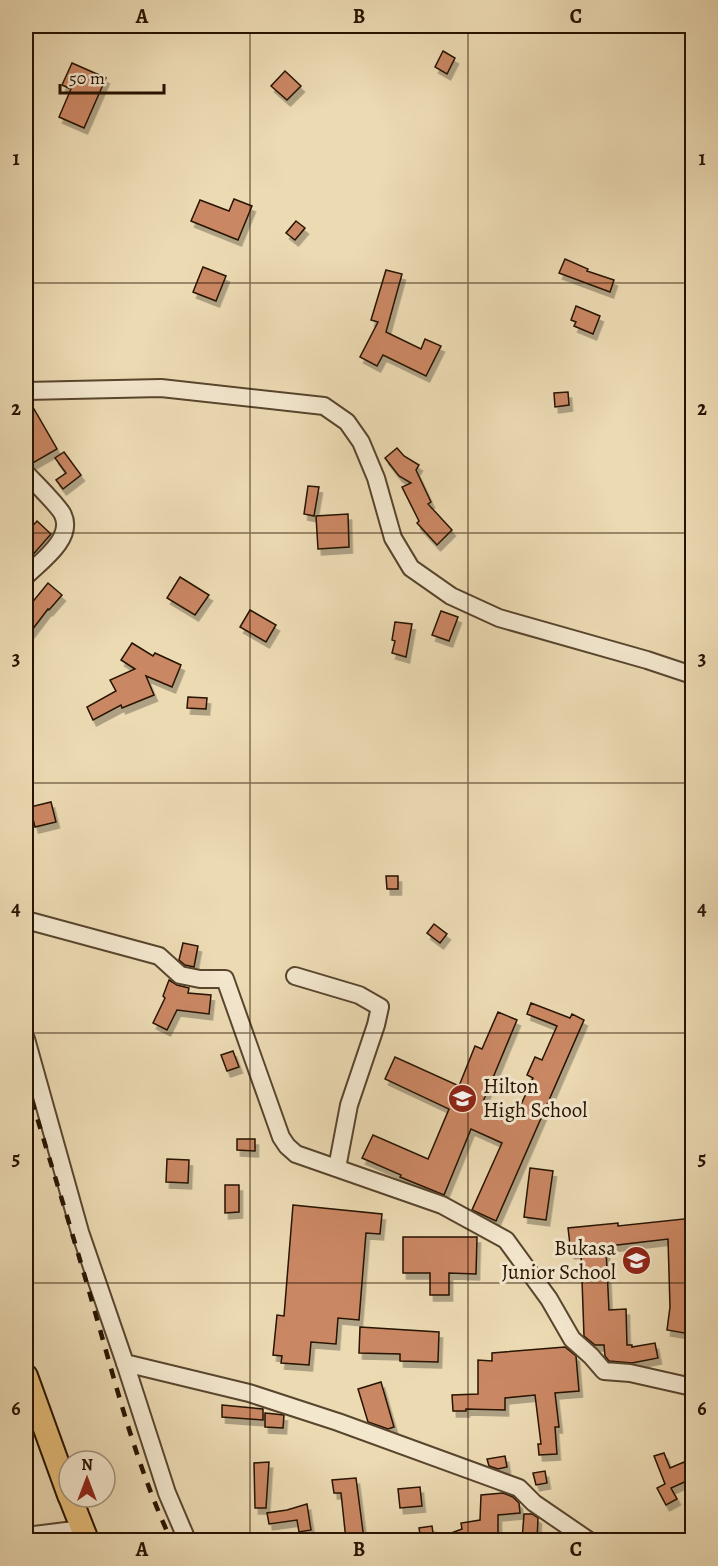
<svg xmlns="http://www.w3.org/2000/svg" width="718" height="1566" viewBox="0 0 718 1566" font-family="Alegreya,serif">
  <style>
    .building { fill: #ca8764; stroke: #261300; stroke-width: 1.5; filter: url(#shadow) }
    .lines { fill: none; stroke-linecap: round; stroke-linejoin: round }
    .minor-casing { stroke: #58452d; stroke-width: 20 }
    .major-casing { stroke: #261300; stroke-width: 26 }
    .minor { stroke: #f3e7ce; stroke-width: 16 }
    .major { stroke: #e6bd7a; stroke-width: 22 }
    .rail { stroke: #261300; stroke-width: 4.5; stroke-dasharray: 10 10; stroke-linecap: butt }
    .grid { fill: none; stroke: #261300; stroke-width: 1.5; stroke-opacity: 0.55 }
    .labels { text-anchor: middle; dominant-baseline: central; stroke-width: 6; stroke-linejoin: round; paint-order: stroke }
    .poi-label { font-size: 21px; fill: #261300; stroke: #f3e7ce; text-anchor: start }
    .neatline { fill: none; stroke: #261300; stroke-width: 2 }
    .grid-label { font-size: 20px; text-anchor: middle; font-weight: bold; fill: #261300 }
  </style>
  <defs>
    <filter id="shadow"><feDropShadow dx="3.5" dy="6" stdDeviation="0" flood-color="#0004"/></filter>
  </defs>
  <rect width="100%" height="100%" fill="#ecdab3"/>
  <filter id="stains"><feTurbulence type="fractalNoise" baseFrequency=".00333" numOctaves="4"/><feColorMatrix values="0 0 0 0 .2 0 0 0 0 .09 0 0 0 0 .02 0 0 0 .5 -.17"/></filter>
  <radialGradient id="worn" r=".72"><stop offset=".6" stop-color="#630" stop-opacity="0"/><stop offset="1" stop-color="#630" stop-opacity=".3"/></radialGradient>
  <g class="building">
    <polygon points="443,51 455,58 447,74 435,67"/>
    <polygon points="72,63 106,78 84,128 59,117 71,89 62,85"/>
    <polygon points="285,71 301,86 287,100 271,86"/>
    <polygon points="234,199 252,206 238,240 191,221 200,200 229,211"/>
    <polygon points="296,221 305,228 295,240 286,233"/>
    <polygon points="565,259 588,269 587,271 614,280 610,292 559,273"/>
    <polygon points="203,267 226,276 216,301 193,292"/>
    <polygon points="386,270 402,274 386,332 421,349 425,339 441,346 426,376 383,355 377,366 360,357 378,322 371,320"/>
    <polygon points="576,306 600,316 593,334 574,326 576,322 571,320"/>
    <polygon points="568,392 569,405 555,407 554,393"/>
    <polygon points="34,409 57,449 31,464 26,463 26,414"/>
    <polygon points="397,448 404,456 419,465 416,470 431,502 428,504 452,530 437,545 417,523 419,521 402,487 411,483 399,476 385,458"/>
    <polygon points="64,452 81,475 63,489 56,480 66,473 55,458"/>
    <polygon points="308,486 319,487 314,516 304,514"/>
    <polygon points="348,514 349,547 318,549 316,516"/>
    <polygon points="37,521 51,534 30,558 26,554 26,533"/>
    <polygon points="180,577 209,595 195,615 167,598"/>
    <polygon points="48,583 62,595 49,610 48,609 26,638 26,610"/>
    <polygon points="250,610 276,625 266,642 240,627"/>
    <polygon points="441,611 458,617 449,641 432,635"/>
    <polygon points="395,622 412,624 406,657 392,653 395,641 392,640"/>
    <polygon points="132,643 153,656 155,653 181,665 172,687 146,676 154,695 122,708 121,705 93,720 87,707 116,691 110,680 135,669 121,660"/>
    <polygon points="188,697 207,698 206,709 187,708"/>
    <polygon points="51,802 56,822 35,827 30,807"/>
    <polygon points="386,876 398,876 398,889 387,889"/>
    <polygon points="434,924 447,934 440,943 427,933"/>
    <polygon points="183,943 198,946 194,967 185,965 179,960"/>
    <polygon points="169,980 177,985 189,988 188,993 211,995 209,1014 177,1010 167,1030 153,1023 165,998 163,996"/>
    <polygon points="531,1003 570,1018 572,1014 584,1020 496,1221 472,1210 502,1143 471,1129 444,1195 400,1177 401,1175 362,1158 373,1135 428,1159 449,1109 385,1079 395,1057 459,1086 475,1046 482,1049 498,1012 517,1020 482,1104 515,1118 533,1078 527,1075 535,1057 542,1060 557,1026 527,1014"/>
    <polygon points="233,1051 239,1067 227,1071 221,1055"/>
    <polygon points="237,1139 255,1139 255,1151 237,1150"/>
    <polygon points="167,1159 189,1160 188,1183 166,1182"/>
    <polygon points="530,1168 553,1171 546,1220 524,1217"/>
    <polygon points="225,1185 239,1185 239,1212 225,1213"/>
    <polygon points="293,1205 382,1214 380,1234 366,1233 359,1320 338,1318 336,1344 311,1342 309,1365 281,1363 282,1356 273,1355 277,1315 284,1316"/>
    <polygon points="693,1218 693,1320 690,1334 667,1330 670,1307 668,1239 609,1246 609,1249 606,1249 609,1310 626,1309 627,1345 632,1345 632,1347 655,1343 658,1358 632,1363 609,1361 605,1356 604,1345 595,1345 584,1336 581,1252 571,1253 568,1228 618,1223 618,1226"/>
    <polygon points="403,1237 477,1237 476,1274 449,1273 449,1295 430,1295 430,1273 403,1273"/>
    <polygon points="360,1327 439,1332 438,1362 400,1361 400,1354 359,1353"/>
    <polygon points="565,1347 576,1356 579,1391 555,1393 559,1427 555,1427 557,1454 539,1455 538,1444 541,1444 535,1395 505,1398 505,1410 466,1409 466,1411 453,1411 452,1395 478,1394 478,1360 492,1361 492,1353"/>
    <polygon points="381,1382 394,1427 388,1429 368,1422 358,1389"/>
    <polygon points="222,1405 263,1409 263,1420 222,1417"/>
    <polygon points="265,1413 284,1415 283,1428 265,1427"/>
    <polygon points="664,1453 670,1468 684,1462 691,1479 671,1488 677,1499 666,1505 657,1488 665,1484 654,1456"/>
    <polygon points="505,1456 507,1467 498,1469 489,1466 487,1459"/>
    <polygon points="269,1462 266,1508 255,1508 254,1463"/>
    <polygon points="545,1471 547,1483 536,1485 533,1473"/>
    <polygon points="356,1478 364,1539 346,1540 341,1493 334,1493 332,1480"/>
    <polygon points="420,1487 422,1506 400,1508 398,1489"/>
    <polygon points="503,1493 513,1497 519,1503 520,1513 498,1515 498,1540 435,1540 435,1539 462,1529 461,1523 480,1520 481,1495"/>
    <polygon points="307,1504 311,1530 299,1532 297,1520 269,1524 267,1513 287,1510"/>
    <polygon points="524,1514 532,1514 538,1518 537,1540 522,1540"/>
    <polygon points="432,1526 434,1540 421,1540 419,1528"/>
  </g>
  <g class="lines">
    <defs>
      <g id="minor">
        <polyline points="26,391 161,388 324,406 347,422 361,442 376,478 393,538 411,568 451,596 499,618 647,660 692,675"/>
        <path d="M26 473C33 481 60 507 63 515 74 539 40 562 26 576"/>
        <polyline points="26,920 159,956 180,975 200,979 225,979 281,1137 287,1146 296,1154 442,1205 506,1240 549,1299 572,1339 591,1356 604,1371 630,1373 692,1387"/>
        <polyline points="295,976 359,995 380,1007 376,1025 349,1105 337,1168"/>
        <polyline points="26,1039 80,1232 125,1363 249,1393 338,1422 519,1488 534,1503 588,1540"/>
        <polyline points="125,1363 167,1493 187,1540"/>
        <polyline points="26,1536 82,1529"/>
      </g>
      <g id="major">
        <polyline points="26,1376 69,1495"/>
        <polyline points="70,1497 87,1540"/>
      </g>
    </defs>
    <use href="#minor" class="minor-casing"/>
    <use href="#major" class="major-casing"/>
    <use href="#minor" class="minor"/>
    <use href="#major" class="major"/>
    <path class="rail" d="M26 1081C49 1158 73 1234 95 1312 117 1389 137 1467 171 1540"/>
  </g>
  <path class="grid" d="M250 26V1540M468 26V1540M26 283H692M26 533H692M26 783H692M26 1033H692M26 1283H692"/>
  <defs>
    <symbol id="school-disc" viewBox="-11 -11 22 22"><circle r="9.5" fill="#8f2418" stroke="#f3e7ce"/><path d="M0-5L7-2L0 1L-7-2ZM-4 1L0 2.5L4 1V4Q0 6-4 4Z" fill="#fff"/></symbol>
  </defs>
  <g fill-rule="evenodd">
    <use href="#school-disc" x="446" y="1082" width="33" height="33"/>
    <use href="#school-disc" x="620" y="1244" width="33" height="33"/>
  </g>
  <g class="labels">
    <g class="poi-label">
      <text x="483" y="1086">Hilton<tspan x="483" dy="24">High School</tspan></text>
      <text x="616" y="1248" text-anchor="end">Bukasa<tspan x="616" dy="24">Junior School</tspan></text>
    </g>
  </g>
  <rect width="718" height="1566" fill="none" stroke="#ecdab3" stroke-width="66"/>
  <g transform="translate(87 1479)"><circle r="28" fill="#f3e7ce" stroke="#a1927c" stroke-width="1.5"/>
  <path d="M0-4.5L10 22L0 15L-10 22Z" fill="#8f2418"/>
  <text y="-9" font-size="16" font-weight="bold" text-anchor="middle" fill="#261300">N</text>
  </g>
  <path d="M60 84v9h104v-9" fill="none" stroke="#261300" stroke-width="3"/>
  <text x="69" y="84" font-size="18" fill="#261300" stroke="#f3e7ce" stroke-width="4.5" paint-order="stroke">50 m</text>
  <rect x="33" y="33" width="652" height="1500" class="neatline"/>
  <g class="grid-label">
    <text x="142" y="23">A</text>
    <text x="359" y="23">B</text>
    <text x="576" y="23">C</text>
    <text x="16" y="165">1</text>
    <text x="702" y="165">1</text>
    <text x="16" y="415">2</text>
    <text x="702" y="415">2</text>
    <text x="16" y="665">3</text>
    <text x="702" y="665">3</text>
    <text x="16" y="915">4</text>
    <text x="702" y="915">4</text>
    <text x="16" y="1165">5</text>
    <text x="702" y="1165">5</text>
    <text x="16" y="1415">6</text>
    <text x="702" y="1415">6</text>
    <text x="142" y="1556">A</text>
    <text x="359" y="1556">B</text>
    <text x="576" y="1556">C</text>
  </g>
  <rect width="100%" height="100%" filter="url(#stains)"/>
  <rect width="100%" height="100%" fill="url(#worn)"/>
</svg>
